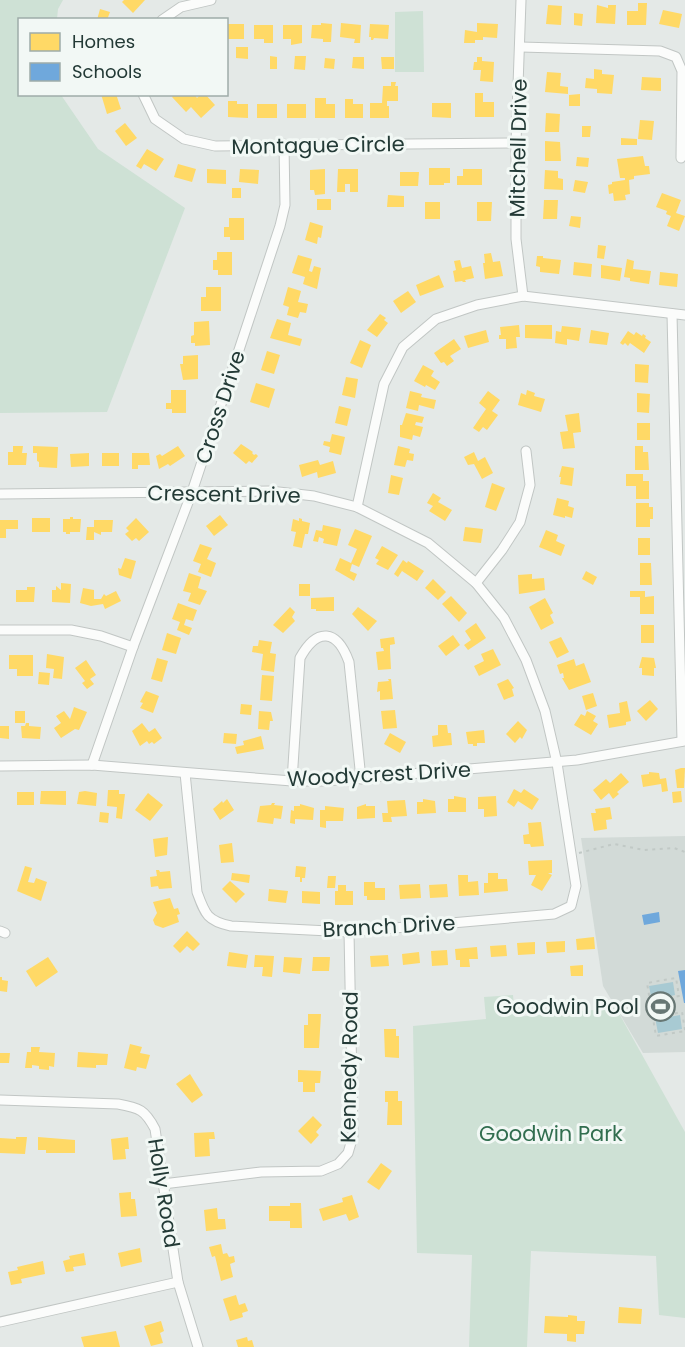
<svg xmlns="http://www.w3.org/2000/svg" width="685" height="1347" viewBox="0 0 685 1347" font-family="Poppins,sans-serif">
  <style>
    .built { fill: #d2dad7 }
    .green { fill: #cee1d5 }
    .water { fill: #a8cad3 }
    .homes { fill: #ffd966 }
    .schools { fill: #6fa8dc }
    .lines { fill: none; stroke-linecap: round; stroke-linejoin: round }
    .minor-casing { stroke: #c1c6c4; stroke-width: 11 }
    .path { stroke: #c1c9c6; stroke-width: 2; stroke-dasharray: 3 4.5; stroke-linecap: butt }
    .minor { stroke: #fbfcfb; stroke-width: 9 }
    .labels { text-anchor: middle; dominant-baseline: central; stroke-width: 6; stroke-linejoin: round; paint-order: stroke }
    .street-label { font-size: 21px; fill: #233a36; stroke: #f2f8f5 }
    .poi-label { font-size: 21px; fill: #233a36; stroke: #f2f8f5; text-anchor: end }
    .park-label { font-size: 21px; fill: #316e4f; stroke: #f2f8f5 }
  </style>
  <rect width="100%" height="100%" fill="#e4e9e7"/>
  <polygon class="built" points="685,836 685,1052 643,1053 603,986 581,838"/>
  <g class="green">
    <polygon points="0,0 63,0 58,9 57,19 20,20 20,94 61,95 98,149 185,208 107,412 0,413"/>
    <polygon points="423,11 424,72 395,72 395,12"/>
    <polygon points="513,995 515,1017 616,1008 685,1132 685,1318 659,1315 656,1256 531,1251 527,1347 469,1347 472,1255 417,1253 413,1026 486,1019 484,997"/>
  </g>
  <polygon class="water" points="673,982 675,995 666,997 669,1017 680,1015 682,1029 658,1033 649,986"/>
  <g class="homes">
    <polygon points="124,0 145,0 133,13 122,2"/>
    <polygon points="638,3 647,3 646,25 627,25 627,11 638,11"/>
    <polygon points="548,5 562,6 561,25 546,24"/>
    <polygon points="597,5 608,8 608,5 616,5 615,24 596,23"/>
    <polygon points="100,9 110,12 107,20 97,20"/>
    <polygon points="663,10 682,14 679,28 659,24"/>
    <polygon points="574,13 583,14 582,26 574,25"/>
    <polygon points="321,23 332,24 331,42 323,42 323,39 311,38 312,25 321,25"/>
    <polygon points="341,23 361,25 360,43 354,43 355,39 340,37"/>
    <polygon points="477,23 498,24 497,38 483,37 483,40 475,40 475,43 464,43 465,30 477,32"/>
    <rect x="226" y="24" width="18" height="15"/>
    <polygon points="370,24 389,25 388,39 374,38 373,40 371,40 371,37 369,37"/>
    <polygon points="254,25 273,25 273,43 264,43 264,39 254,39"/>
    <polygon points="283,25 302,25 302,43 291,45 291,39 283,39"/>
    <polygon points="236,47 248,47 248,59 236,58"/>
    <polygon points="270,56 277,57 277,69 270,69"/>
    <polygon points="295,56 306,56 305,70 294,69"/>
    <polygon points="353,57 364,57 364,69 352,68"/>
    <polygon points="381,57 394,57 394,69 382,69"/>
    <polygon points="477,57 482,57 482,61 494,62 493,82 480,81 481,70 473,70 474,62 477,62"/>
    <polygon points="325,58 335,59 334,69 324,68"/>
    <polygon points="594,69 602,70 602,74 614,75 612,94 597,93 597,89 585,88 586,78 594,79"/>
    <polygon points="547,72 561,73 560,86 568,87 568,94 545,92"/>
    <polygon points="642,77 661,78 661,91 641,90"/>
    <polygon points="391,82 396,82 395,86 398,86 398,101 387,101 387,106 389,106 389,118 370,118 370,103 382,103 383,86 391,86"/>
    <polygon points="475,93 483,93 483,102 494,102 494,117 475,117"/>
    <polygon points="101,94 116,94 121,109 107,114"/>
    <polygon points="174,94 194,94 197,98 201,94 205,94 215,105 201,118 191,107 186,112 172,97"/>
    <polygon points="580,94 580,106 569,106 569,95"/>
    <polygon points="315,98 326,98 326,104 335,104 335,118 315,118"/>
    <polygon points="345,99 353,99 353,104 363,104 363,118 345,118"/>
    <polygon points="228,101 237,101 237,104 248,104 248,118 228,117"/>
    <polygon points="432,103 451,103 451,118 432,117"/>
    <rect x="257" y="104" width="20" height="14"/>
    <rect x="287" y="104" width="19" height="14"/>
    <polygon points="546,113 560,114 559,132 545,132"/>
    <polygon points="640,120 654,121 652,140 638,139"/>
    <polygon points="125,123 137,138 126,146 115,131"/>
    <polygon points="582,126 591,126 590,137 582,137"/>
    <polygon points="621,138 637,139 637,145 621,145"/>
    <polygon points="545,141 560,142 561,161 545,161"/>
    <polygon points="147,149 164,159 156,171 144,164 141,169 136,166"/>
    <polygon points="643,156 645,166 649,166 650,174 634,176 634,179 629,180 630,194 625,195 626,200 614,201 613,193 609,194 608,185 612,184 612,182 625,180 625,178 620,178 617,159"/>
    <polygon points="577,157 589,158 588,167 576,166"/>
    <polygon points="178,164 196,169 192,182 174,177"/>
    <polygon points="429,168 450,168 450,183 444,183 444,185 429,185"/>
    <polygon points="207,169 226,170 226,184 207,183"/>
    <polygon points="240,169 259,170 258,184 239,182"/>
    <polygon points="325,169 325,194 315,195 314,190 310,190 310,170"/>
    <polygon points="338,169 358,169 358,192 350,192 350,184 345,184 345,192 337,192"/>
    <polygon points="463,169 482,169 482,185 457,185 457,176 463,176"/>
    <polygon points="545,170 558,171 558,178 563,179 563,190 544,189"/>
    <polygon points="400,172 419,172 418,186 400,186"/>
    <polygon points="575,180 588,182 585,193 573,191"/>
    <rect x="232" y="188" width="9" height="10"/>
    <polygon points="662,193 681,200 676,213 685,216 679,231 667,226 671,216 666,214 667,211 656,207"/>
    <polygon points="388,195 404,196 404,207 387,207"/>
    <rect x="317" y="199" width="14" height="11"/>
    <polygon points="544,200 558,200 557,219 543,219"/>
    <rect x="425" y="202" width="15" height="17"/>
    <polygon points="477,202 492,202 491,221 477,221"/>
    <polygon points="571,216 581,217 580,228 569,226"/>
    <polygon points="229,218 244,218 244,240 230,240 230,237 224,237 224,227 229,227"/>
    <polygon points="310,222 323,226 321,238 318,237 317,244 305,240"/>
    <polygon points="598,245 606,246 604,259 597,258"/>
    <polygon points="217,252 232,252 232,275 218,275 218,270 213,270 213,260 217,260"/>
    <polygon points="491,253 493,262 500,261 503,276 485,279 483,263 485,263 484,254"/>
    <polygon points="298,255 312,259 309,271 312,272 314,266 321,268 317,289 303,284 305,277 292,273"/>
    <polygon points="537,256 543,256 543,258 561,260 559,274 540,272 540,267 536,266"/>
    <polygon points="627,259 634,261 633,269 651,271 649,284 630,281 630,278 624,277"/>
    <polygon points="460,260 462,268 471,266 474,278 465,280 466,282 463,282 462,281 455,282 453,271 456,270 454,261"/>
    <polygon points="574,262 592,264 591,277 573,275"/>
    <polygon points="601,265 622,268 620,281 601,278"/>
    <polygon points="660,272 678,274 677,287 659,285"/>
    <polygon points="439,275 444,287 420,296 416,285"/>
    <polygon points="206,287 221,287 221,311 201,311 201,297 206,297"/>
    <polygon points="288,287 301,291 298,302 308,304 306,313 300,312 298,318 287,315 289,307 283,305"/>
    <polygon points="408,291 416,302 401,313 393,301"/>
    <polygon points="380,314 386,318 384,320 388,323 377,337 367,330"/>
    <polygon points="277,319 291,323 288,335 302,339 300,346 270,338"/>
    <polygon points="209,321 210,345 195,346 195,343 191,343 191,336 194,335 194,322"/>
    <polygon points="519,325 520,337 516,337 517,348 506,349 506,339 499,339 499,335 501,335 500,327"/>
    <polygon points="525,325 552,325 552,339 525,338"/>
    <polygon points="562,326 581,328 579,341 567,339 567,345 555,343 556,331 561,332"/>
    <polygon points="486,330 489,342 468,348 464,336"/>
    <polygon points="591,330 609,333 607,345 589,343"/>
    <polygon points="628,331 634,335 636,332 642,336 643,334 646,336 645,338 651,342 644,353 630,343 628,346 625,343 623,345 620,343"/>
    <polygon points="454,339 461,349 450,356 454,361 447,366 444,362 441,363 434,353"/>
    <polygon points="360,340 371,345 362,368 350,363"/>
    <polygon points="267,351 280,355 274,374 261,370"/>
    <polygon points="198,355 198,379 183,380 180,364 183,364 183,356"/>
    <polygon points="635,364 649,365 648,383 635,382"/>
    <polygon points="423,365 434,371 431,376 440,382 435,390 426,385 425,387 414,381"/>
    <polygon points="346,377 358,379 355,398 342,395"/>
    <polygon points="256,383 275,389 269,408 250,402"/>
    <polygon points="171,390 186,390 186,413 172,413 172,409 166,409 166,403 171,403"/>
    <polygon points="527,390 535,393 534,396 545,399 541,412 518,405 521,393 526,395"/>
    <polygon points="410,391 422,394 421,397 436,400 434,409 419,405 418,411 406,408"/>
    <polygon points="488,391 500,400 492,411 498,415 487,430 483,427 479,432 473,428 486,409 479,403"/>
    <polygon points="637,393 650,394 649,413 637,412"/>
    <polygon points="339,406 351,409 347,426 335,423"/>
    <polygon points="406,413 424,417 422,423 416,422 415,425 423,427 420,437 413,435 412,440 400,437 400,425 402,425"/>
    <polygon points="579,413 581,432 573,433 575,448 563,449 560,432 568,431 565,415"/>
    <rect x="637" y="423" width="13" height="17"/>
    <polygon points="332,434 345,437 341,455 329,452 330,447 323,445 324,441 330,442"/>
    <polygon points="241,444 253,452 252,453 254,455 256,454 258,456 252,463 249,461 246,464 233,453"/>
    <polygon points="13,446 23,446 22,453 27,453 26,465 8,465 8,452 13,452"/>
    <polygon points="33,446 58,447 57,468 39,467 39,462 37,461 37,453 33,453"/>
    <polygon points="178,446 185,456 170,466 168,464 159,469 156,456 160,454 162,456"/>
    <polygon points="398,446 410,449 409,453 414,454 413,461 407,460 405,467 394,465"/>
    <polygon points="635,446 643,446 643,452 648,452 649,470 635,470"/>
    <polygon points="474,452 478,461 485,457 493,473 482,479 474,464 468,465 464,457"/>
    <polygon points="89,453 89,466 71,467 70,454"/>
    <rect x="102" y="453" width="17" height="13"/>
    <polygon points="132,453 149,453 150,465 138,465 138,469 132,469"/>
    <polygon points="318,460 320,465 333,461 336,473 318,478 317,472 302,477 299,465"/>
    <polygon points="562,466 574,468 572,486 560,484 561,477 559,477"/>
    <polygon points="626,474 643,474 643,481 649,481 649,499 636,499 636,486 626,486"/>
    <polygon points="391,475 403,478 399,495 388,493"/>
    <polygon points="492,483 505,488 496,511 485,507"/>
    <polygon points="433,493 441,498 438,502 452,510 445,521 429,511 433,506 427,503"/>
    <polygon points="557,498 569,501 568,506 574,508 572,518 565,516 565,518 553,515"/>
    <polygon points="636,503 649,503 649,507 653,507 653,519 650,519 650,527 636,527"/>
    <polygon points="220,515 228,525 214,536 206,526"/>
    <polygon points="70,517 73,517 73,519 81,519 80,532 70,532 70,534 66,534 66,532 63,532 63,519 70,519"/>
    <rect x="32" y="518" width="18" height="14"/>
    <polygon points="136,518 149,532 139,541 136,538 132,541 125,534 129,531 126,528"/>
    <polygon points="299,518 302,519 302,521 310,523 308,534 305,534 302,548 293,546 296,532 291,531 293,519 299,521"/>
    <polygon points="0,520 18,520 18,529 6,529 6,538 0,538"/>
    <polygon points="94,520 113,520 112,532 101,532 101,535 94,532 94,540 86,540 87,527 94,527"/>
    <polygon points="323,525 341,529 337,546 323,543 324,539 319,537 318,542 313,541 316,530 322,531"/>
    <polygon points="465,527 483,529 481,543 463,541"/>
    <polygon points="355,529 372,536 359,567 352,564 350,571 357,574 354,581 335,570 340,558 351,563 357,549 348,545"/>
    <polygon points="546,530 558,535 556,541 565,545 561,556 539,547"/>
    <rect x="638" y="538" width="12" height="17"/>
    <polygon points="200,544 212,548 207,559 216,563 211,577 198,572 201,564 193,561"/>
    <polygon points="382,546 398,555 388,570 376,564 379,560 375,558"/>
    <polygon points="125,558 136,561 131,579 119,575 118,568 121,569"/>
    <polygon points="403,560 407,563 408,561 424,571 417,581 402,571 398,577 394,574"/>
    <polygon points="640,563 651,563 652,585 640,585"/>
    <polygon points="586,571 597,577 593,585 582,579"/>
    <polygon points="189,573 201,577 198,588 207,591 200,605 188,601 191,593 183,591"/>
    <polygon points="532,574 532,579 544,578 545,590 519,594 518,575"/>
    <polygon points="433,579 446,592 438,600 425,588"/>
    <polygon points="61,583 71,584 70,603 52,602 52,590 56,590 56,586 61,590"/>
    <rect x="299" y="584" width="11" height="12"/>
    <polygon points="27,587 35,587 34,602 16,602 16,590 27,590"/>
    <polygon points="83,588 94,590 94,599 101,599 104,594 106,596 116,591 121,601 105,609 103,604 91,606 80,603"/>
    <polygon points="630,591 645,591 645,597 654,596 654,614 640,614 640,597 630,597"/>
    <polygon points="451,596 467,613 459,622 442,604"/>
    <polygon points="334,597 334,611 316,611 316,609 311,609 311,598"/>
    <polygon points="545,598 553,613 550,615 554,623 541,630 529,607"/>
    <polygon points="178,603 197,610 193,621 186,619 184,625 192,628 189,635 177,630 180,622 172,619"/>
    <polygon points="290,607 295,612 292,617 295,621 283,633 273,625"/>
    <polygon points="358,607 377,621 368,631 352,614"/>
    <polygon points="476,623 486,638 468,650 464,645 471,640 465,631"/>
    <rect x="641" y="625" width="13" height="18"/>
    <polygon points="167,633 181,638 176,654 162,650"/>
    <polygon points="453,635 460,645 446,656 438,646"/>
    <polygon points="394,637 395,644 390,645 390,651 391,669 378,670 376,652 384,651 383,648 381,648 380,639"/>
    <polygon points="561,637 569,652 557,658 549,642"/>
    <polygon points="259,640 272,642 270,653 276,654 274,672 261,670 263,654 252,652 253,646 258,646"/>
    <polygon points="493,649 501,665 479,676 474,666 484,661 481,654"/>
    <polygon points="47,654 64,657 62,679 53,678 54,669 46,668"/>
    <polygon points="9,655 33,655 33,676 17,676 17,669 9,669"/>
    <polygon points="642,657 654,658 656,668 654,668 654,676 642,675 642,668 639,668"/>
    <polygon points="157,658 168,661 162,682 151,679"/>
    <polygon points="574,659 576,666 584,663 591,682 569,690 562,678 564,678 563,673 560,674 557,665"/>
    <polygon points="86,660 96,675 90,679 94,684 87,689 82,683 85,681 75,668"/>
    <polygon points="39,672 50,673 49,685 38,684"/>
    <polygon points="262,675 274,676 272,701 260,700"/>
    <polygon points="388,679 391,679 393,699 380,700 380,691 377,692 378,682 389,681"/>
    <polygon points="508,679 514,688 512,689 514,696 504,700 497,684"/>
    <polygon points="146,691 159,696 153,713 140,708 143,703 140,702"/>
    <polygon points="593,693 597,706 586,710 582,696"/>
    <polygon points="650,700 658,709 646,721 637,711"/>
    <polygon points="627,701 631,721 626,722 626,725 609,728 607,715 620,713 619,703"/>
    <polygon points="241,704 252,705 251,715 240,714"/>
    <polygon points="74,707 87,712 79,730 75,729 61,738 54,728 61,723 56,716 64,711 70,719"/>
    <polygon points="395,710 397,728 383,729 381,711"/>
    <rect x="15" y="711" width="10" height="12"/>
    <polygon points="259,711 271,712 273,721 270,721 269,730 258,729"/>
    <polygon points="587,711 596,716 593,721 598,724 591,735 574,725 581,714 585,716"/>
    <polygon points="518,721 527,730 522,739 520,737 515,743 506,734"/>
    <polygon points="26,723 29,723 29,726 41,727 40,739 22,738 21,726 25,726"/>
    <polygon points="142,723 149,732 155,728 162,738 154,744 152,742 149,744 147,741 140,746 132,731"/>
    <polygon points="438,725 447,725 448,733 451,733 452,745 433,747 432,736 438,735"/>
    <polygon points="0,726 9,726 9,739 0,738"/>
    <polygon points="484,730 485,743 477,743 477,746 473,746 473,744 468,744 466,732"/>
    <polygon points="224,733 237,734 236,744 223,743"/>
    <polygon points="390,733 406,742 400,753 384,744"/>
    <polygon points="261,736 264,749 237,754 235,747 244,745 243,741"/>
    <polygon points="681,768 685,768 684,788 677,788 675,770"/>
    <polygon points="649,772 659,773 660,779 666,778 668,791 662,792 661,784 643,787 641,775 649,774"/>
    <polygon points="621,773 629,782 617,792 619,794 613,799 609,793 601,800 593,790 606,779 610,783"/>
    <polygon points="514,789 521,793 524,789 539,799 532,810 518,801 514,807 507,802"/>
    <polygon points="108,790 119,790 119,794 125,794 122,819 116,818 117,807 107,806"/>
    <polygon points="41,791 66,791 66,805 40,804"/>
    <polygon points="85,791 97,793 96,806 77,804 79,792"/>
    <polygon points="681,791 682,802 673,803 672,792"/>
    <rect x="17" y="792" width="17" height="13"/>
    <polygon points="148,793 163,805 150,821 135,810"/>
    <polygon points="454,796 466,798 466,812 448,812 448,799 454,799"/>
    <polygon points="496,796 497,816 484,817 484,809 478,809 478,797"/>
    <polygon points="227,799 234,810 220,820 213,809 222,801 223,803"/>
    <polygon points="423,799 435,801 436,813 417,814 417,802 423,802"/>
    <polygon points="405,800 407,816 391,817 392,822 383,822 382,813 388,813 387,801"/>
    <polygon points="272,803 275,803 274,805 283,806 281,819 274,818 273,824 257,822 260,806 271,805"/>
    <polygon points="300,804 314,808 313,820 295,819 295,824 290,823 291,810 294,811 294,806 300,806"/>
    <polygon points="366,804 366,806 375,806 375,818 357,819 357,807"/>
    <polygon points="325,806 344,808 343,821 326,821 326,828 320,827 320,810 325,810"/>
    <polygon points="610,807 612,819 606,820 607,829 594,831 591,813 596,813 595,809"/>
    <polygon points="100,812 109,813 108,823 99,822"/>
    <polygon points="541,822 544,846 531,847 530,844 524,844 523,835 529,834 528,823"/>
    <polygon points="168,837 167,855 155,857 153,839"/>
    <polygon points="232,843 234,862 221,863 219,845"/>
    <polygon points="552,860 552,873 548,873 552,875 542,891 531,885 536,875 529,875 528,861"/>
    <polygon points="25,866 32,868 28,882 34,883 36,878 47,882 41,901 17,891"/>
    <polygon points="296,866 306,867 305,878 302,878 302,882 300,882 300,877 295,877"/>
    <polygon points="156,870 159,870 160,872 170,871 172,888 159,889 158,886 151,887 150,877 157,876"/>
    <polygon points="232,873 250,875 249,883 231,880"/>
    <polygon points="488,873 498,873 498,879 507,879 508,891 484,893 484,883 488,883"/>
    <polygon points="458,875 468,875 468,882 478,881 479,895 459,896"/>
    <polygon points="328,876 336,876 335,888 327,888"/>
    <polygon points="230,881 245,894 236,903 222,889"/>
    <polygon points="364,882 375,882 375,888 385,888 385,900 367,900 367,896 364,896"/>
    <polygon points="420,884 421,898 400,899 399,885"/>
    <polygon points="447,884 448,897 430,898 429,885"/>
    <polygon points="338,885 346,885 346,891 353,891 353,905 335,905 335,891 338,891"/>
    <polygon points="269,889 288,891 286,903 268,901"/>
    <polygon points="302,891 320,892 320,904 302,903"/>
    <polygon points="170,898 174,909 178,908 180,914 177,915 179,922 163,928 155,925 153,920 157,913 153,902"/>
    <polygon points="187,931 200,944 193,951 187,946 180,953 173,946"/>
    <polygon points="594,937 595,949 577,950 576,939"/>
    <polygon points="565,941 565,952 547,953 546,942"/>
    <polygon points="535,942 535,954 518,955 517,943"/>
    <polygon points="506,945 507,956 491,957 490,946"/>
    <polygon points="477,947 478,959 469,959 470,967 460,967 460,960 456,960 455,949"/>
    <polygon points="447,950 448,965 432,966 431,951"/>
    <polygon points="229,952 248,955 246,968 227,966"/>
    <polygon points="419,952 420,963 403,965 402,954"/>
    <polygon points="255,955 274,956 272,977 262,976 263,967 254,967"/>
    <polygon points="388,955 389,966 371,967 370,956"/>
    <polygon points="48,957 58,972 36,987 26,971"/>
    <polygon points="284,957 302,958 300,974 283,972"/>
    <polygon points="313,957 330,957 329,971 312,971"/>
    <polygon points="583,965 583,976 571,976 570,966"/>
    <polygon points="0,977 2,977 2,980 8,981 7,992 0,991"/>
    <polygon points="308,1014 321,1014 319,1048 304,1048 304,1025 308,1025"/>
    <polygon points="384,1029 396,1029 396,1036 399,1036 399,1058 385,1057"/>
    <polygon points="130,1044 142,1047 140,1053 150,1055 146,1069 137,1067 136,1071 124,1068"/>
    <polygon points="31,1047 40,1047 39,1052 55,1053 54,1067 49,1066 49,1070 39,1069 39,1066 32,1065 32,1068 25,1068 27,1052 31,1052"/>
    <polygon points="78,1052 108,1054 107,1065 96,1065 96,1068 77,1067"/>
    <polygon points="0,1053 10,1053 9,1063 0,1063"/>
    <polygon points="298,1070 321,1071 320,1083 315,1083 315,1092 303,1092 303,1082 298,1082"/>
    <polygon points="190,1074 203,1095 192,1103 176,1084"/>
    <polygon points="385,1091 398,1091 398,1101 402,1101 402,1125 387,1125 388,1102 385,1102"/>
    <polygon points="313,1116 322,1125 316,1132 319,1135 311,1144 298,1131"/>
    <polygon points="214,1132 215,1139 209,1139 210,1156 195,1157 194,1133"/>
    <polygon points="16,1137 27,1137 25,1154 0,1153 0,1138 16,1139"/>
    <polygon points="38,1137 75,1140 75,1153 46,1153 46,1150 38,1150"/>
    <polygon points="128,1137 129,1149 125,1149 126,1159 113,1160 111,1139"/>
    <polygon points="381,1163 392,1171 379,1190 367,1182"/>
    <polygon points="131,1192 131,1199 135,1199 137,1216 121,1217 119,1193"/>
    <polygon points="352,1195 359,1217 349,1221 346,1214 323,1221 319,1209 343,1202 342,1198"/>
    <polygon points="290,1203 301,1203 302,1228 290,1228 290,1221 269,1221 269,1206 290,1206"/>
    <polygon points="217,1208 218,1219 225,1219 226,1229 206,1231 204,1210"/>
    <polygon points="221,1244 223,1254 227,1253 229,1257 234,1256 235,1262 230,1264 233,1277 221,1281 215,1256 212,1257 209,1247"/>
    <polygon points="140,1248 142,1262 121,1267 118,1253"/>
    <polygon points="84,1253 86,1265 73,1267 74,1271 66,1272 63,1261 70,1259 69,1256"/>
    <polygon points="43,1261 45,1274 21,1279 22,1283 11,1285 8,1272 18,1270 17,1267"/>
    <polygon points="236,1295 239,1305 245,1303 248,1311 242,1313 243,1317 230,1321 223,1299"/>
    <polygon points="619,1307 642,1309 641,1324 618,1323"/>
    <polygon points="568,1315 577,1316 577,1321 585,1321 584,1334 576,1334 576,1342 567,1341 567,1334 544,1333 545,1316 568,1317"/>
    <polygon points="161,1321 164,1331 160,1333 163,1343 151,1346 144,1326"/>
    <polygon points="116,1331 120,1347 84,1347 81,1337"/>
    <polygon points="247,1337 248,1341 252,1340 254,1347 238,1347 236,1340"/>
  </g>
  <g class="schools">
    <polygon points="659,912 660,922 644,925 642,915"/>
    <polygon points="685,970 685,1003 684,1003 678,971"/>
  </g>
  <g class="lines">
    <defs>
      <g id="minor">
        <polyline points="521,0 516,143 516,239 523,296"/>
        <polyline points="162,20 181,7 211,0"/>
        <polyline points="521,47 660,51 676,57 682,71 681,158"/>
        <polyline points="143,94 155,119 184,139 215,146 516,143"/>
        <polyline points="672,314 682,741"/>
        <path d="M0 494 270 491 314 496 357 507 428 543 476 583 504 618 526 660 545 711 557 763 576 886 571 906 554 914 349 932 231 926C207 921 205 914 197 892L185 773"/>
        <polyline points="357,507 384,384 403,347 436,319 477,305 523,296 685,315"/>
        <polyline points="476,583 502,550 520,522 530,485 526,451"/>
        <polyline points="0,630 71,630 101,636 133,647"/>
        <polyline points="92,765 133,647 192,492 280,226 285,205 284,144"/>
        <polyline points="0,766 92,765 292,781 325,781 577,760 685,741"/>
        <path d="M292 781 300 658C317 627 337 629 349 662L361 779"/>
        <polyline points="0,931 5,933"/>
        <path d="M0 1100 118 1104C140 1108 145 1110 155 1129L178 1282 198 1347"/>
        <polyline points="163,1184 261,1172 321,1171 338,1164 348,1153 353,1136 349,932"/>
        <polyline points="0,1322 178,1282"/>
      </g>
    </defs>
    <use href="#minor" class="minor-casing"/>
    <g class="path">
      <polyline points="579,853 614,844 644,850 674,848 685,852"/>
      <polyline points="685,1030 682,1012 672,1014 669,998 679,996 676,978 647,983 656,1036 685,1031"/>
    </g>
    <use href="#minor" class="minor"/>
  </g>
  <defs>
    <symbol id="stadium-ring" viewBox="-11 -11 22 22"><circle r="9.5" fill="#f2f8f5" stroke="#677774" stroke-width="1.5"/><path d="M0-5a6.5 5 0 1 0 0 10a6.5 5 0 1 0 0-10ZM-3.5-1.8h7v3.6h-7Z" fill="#677774"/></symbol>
  </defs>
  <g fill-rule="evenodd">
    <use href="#stadium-ring" x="644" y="990" width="33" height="33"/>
  </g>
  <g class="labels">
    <g class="street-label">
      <text transform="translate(318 145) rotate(-1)">Montague Circle</text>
      <text transform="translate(518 148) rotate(-89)">Mitchell Drive</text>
      <text transform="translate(220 407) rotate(-72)">Cross Drive</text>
      <text transform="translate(224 494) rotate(1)">Crescent Drive</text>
      <text transform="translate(379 774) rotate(-3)">Woodycrest Drive</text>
      <text transform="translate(389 926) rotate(-3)">Branch Drive</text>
      <text transform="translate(349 1067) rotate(-89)">Kennedy Road</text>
      <text transform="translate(164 1193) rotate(81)">Holly Road</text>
    </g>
    <g class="poi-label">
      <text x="639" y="1006">Goodwin Pool</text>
    </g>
    <g class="park-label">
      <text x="551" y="1133">Goodwin Park</text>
    </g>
  </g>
  <rect x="18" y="18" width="210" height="78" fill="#f2f8f5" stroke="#9faca9" stroke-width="1.5"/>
  <rect x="30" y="33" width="30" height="18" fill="#ffd966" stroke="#9faca9" stroke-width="1.5"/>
  <text x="72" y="48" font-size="18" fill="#233a36">Homes</text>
  <rect x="30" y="63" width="30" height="18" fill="#6fa8dc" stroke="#9faca9" stroke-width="1.5"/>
  <text x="72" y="78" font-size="18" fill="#233a36">Schools</text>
</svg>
